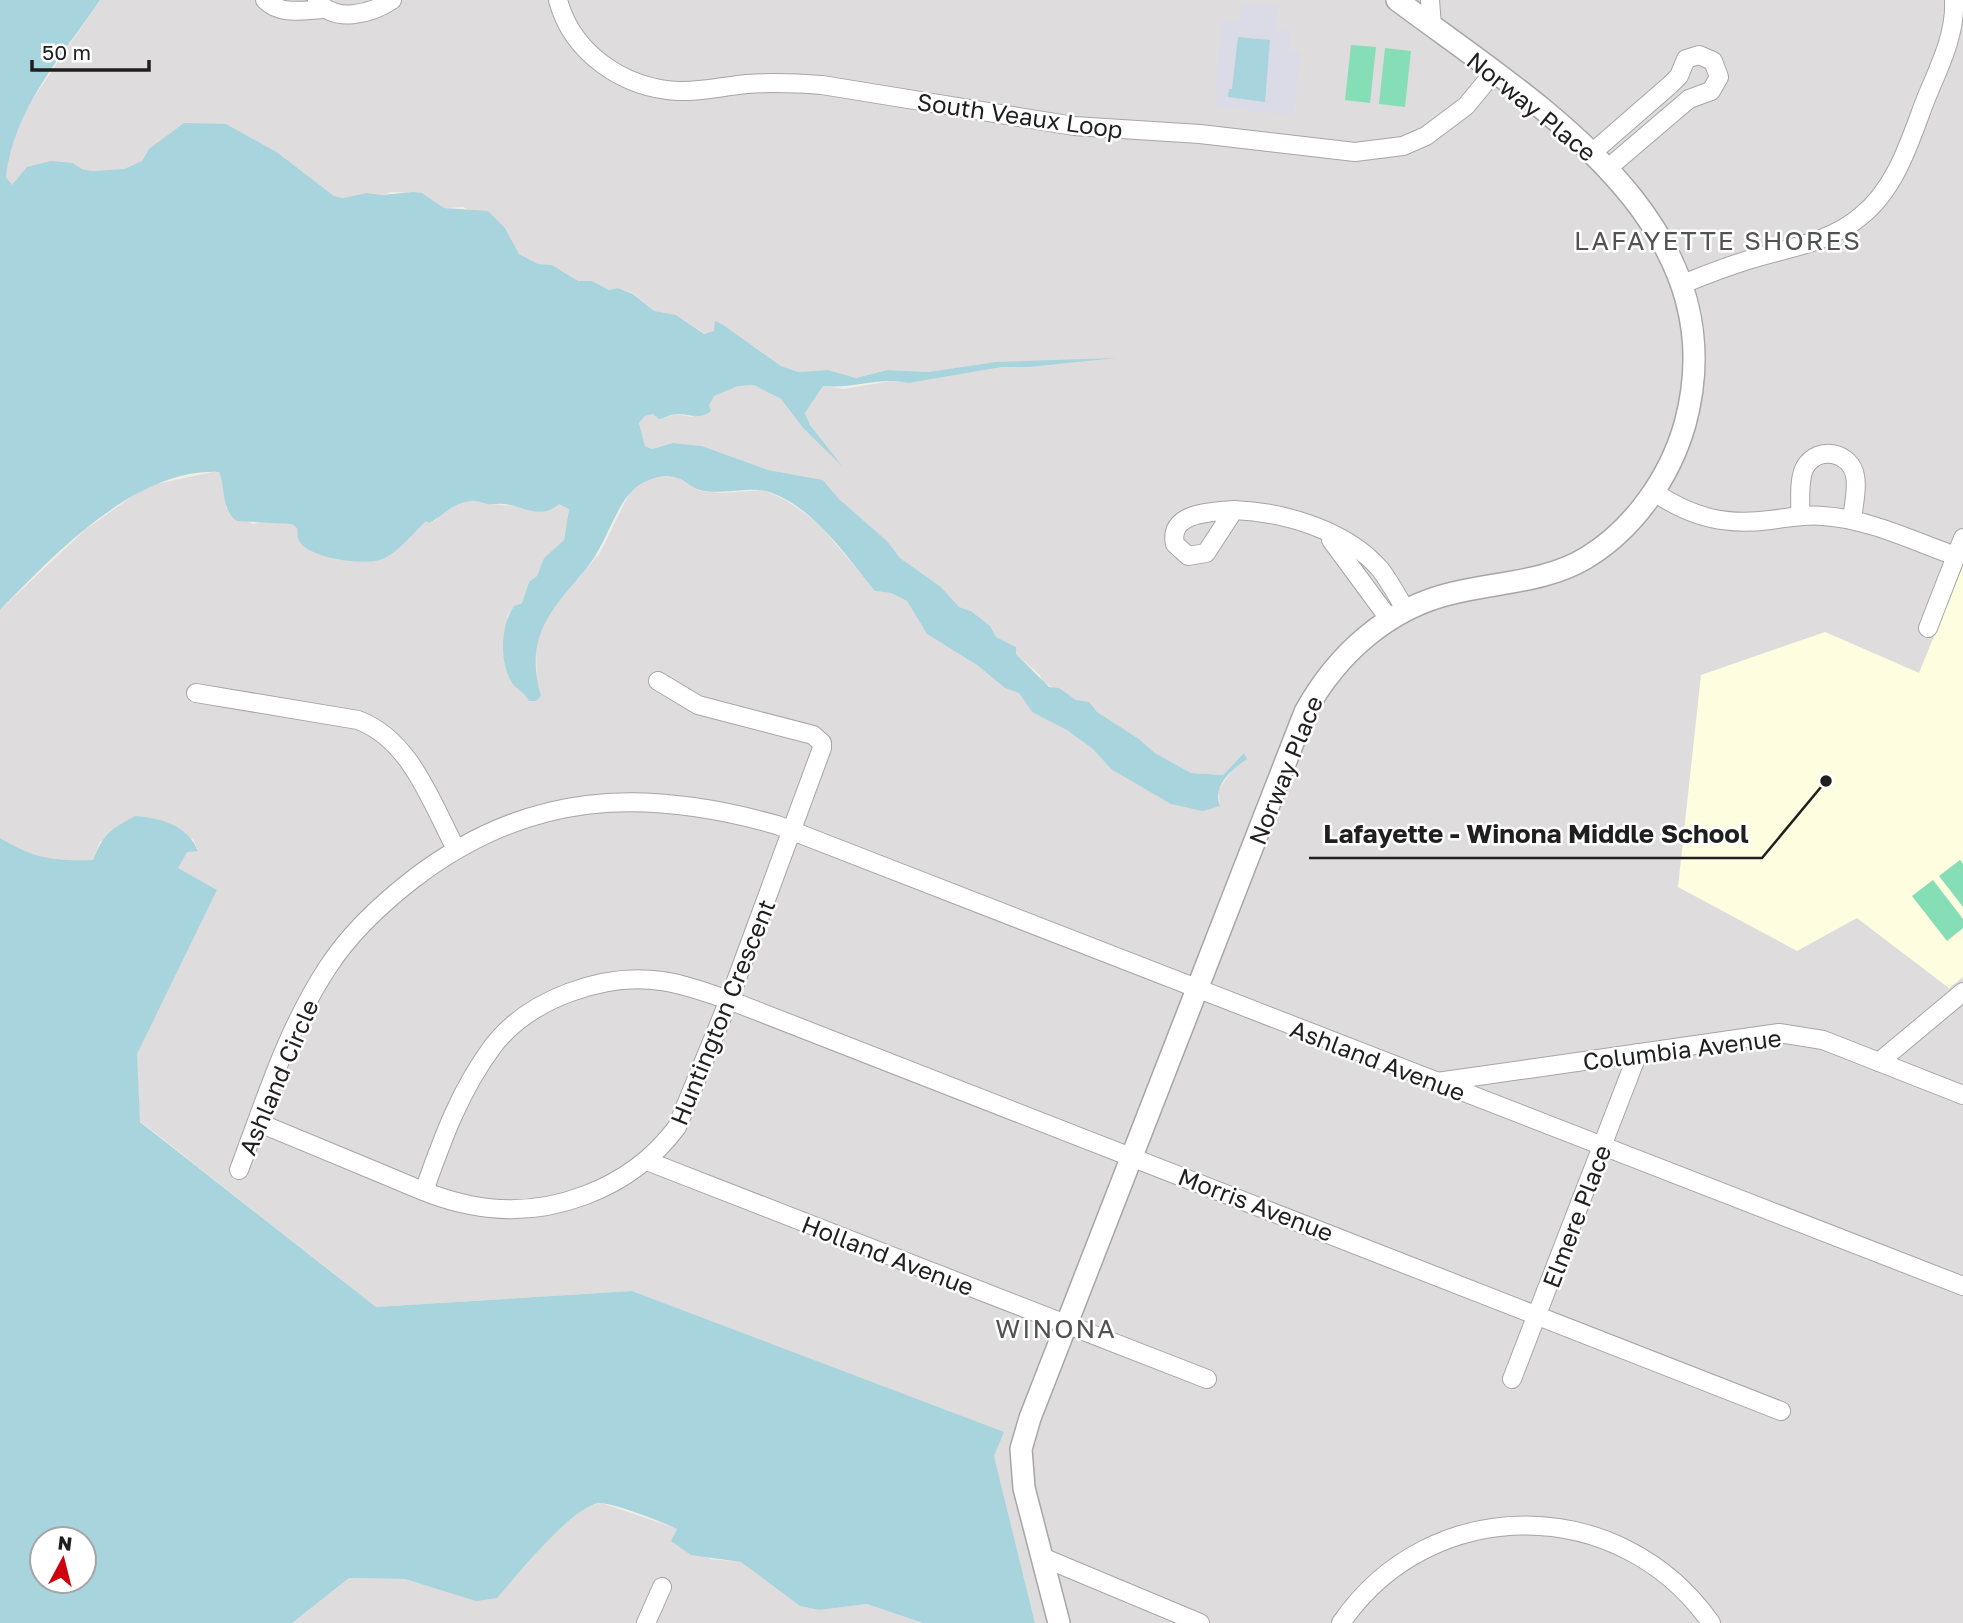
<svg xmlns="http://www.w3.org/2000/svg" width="1963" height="1623" viewBox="0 0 1963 1623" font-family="'Golos Text',sans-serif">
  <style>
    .residential { fill: #dedcdd }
    .education { fill: #fffde0 }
    .pitch { fill: #85deb6 }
    .plaza { fill: #dadbe6 }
    .water { fill: #a7d4dd; fill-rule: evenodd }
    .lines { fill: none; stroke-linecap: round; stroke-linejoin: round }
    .minor-casing { stroke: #a6a6a6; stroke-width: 20 }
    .tertiary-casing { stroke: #a6a6a6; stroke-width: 24 }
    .minor { stroke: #fff; stroke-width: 18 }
    .tertiary { stroke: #fff; stroke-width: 21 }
    .labels { text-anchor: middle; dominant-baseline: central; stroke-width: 5; stroke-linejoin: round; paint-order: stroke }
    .street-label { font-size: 24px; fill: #1f1f1f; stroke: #fff }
    .neighbourhood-label { font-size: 26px; letter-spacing: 2px; fill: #525252; stroke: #fff }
    .leader { fill: none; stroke: #1f1f1f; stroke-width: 2.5 }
    .callout-dot { fill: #1f1f1f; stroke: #fff; stroke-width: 2.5 }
    .callout-label { font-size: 26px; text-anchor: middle; font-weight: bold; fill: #1f1f1f; stroke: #fff; stroke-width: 5; stroke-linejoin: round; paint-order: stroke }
  </style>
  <rect width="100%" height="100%" fill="#f0ece6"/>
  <g class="residential">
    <polygon points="100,0 1963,0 1963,566 1919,673 1825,632 1857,918 1949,988 1963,977 1963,1623 1035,1623 994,1456 1003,1432 632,1291 376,1307 140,1121 136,1054 217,890 177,868 187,851 198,850 193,839 100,841 93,860 51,861 27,854 0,838 0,610 85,530 147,486 218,471 225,486 226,508 253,524 264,521 292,524 385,558 427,520 429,523 436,520 446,509 462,503 475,500 487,504 516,506 559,503 569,508 564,540 544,558 537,576 529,582 522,603 514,606 507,616 516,688 527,695 541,696 537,681 536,648 540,630 550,611 600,553 630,492 653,476 678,478 700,491 722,493 764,490 787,501 818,523 875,591 891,593 907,601 927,634 977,665 1005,688 1019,693 1032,712 1067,729 1093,749 1111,769 1220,805 1218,791 1244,753 1223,775 1191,773 1155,753 1139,739 1097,712 1089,703 1076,700 1043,682 1040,675 1016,654 1016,647 996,637 990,626 971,611 959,607 941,587 900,558 887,541 839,499 823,480 768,470 702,446 673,443 652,449 645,446 639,423 645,416 653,414 665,418 675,414 692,417 709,405 713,396 738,386 754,385 781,399 804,429 837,461 810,425 805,413 823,386 844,389 897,380 909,383 1002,367 1096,360 995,362 929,372 887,370 856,378 828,370 798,372 781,366 722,324 716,322 714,331 705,334 676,315 654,311 633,293 618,288 609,290 592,281 578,281 552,265 538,264 519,254 505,228 463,207 444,208 422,193 391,192 382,195 367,193 343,198 334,196 278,153 149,149 142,161 124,169 92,171 82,169 73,163 12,186 6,177 8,158 20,118"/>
    <polygon points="601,1503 678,1529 710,1559 741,1562 800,1606 819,1610 867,1604 923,1623 292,1623 349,1578 405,1579 476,1600 585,1507"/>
  </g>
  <polygon class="education" points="1963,566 1963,977 1949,988 1857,918 1797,951 1678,887 1701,675 1825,632 1919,673"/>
  <g class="pitch">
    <polygon points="1351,45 1376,47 1370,103 1345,100"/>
    <polygon points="1385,48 1411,51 1405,107 1379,104"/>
    <polygon points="1960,860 1963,864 1963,907 1939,876"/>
    <polygon points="1933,880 1963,919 1963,928 1947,941 1912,896"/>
  </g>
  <polygon class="plaza" points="1242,2 1278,6 1276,29 1289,30 1290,51 1301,52 1294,110 1288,115 1220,107 1214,100 1222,20 1240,21"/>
  <g class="water">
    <path d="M0 0H100C63 55 13 109 6 177L12 185 27 167 51 161 73 163 82 169 92 171 124 169 142 161 149 149 184 123 226 124 278 153 334 196 343 198 367 193 382 195 413 192 422 193 444 208 488 211 505 228 519 254 538 264 552 265 578 281H592L609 290 618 288 633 294 654 311 676 315 704 334 714 331 715 321 722 324 781 366 798 372 828 370 856 378 887 370 929 372 995 362 1116 358 1029 367H1002L909 383C882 376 852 389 823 386L805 413 810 425 842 466 804 429 781 399 754 385 738 386 714 396 709 405 711 411C699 420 690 414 676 414 671 414 666 418 659 419L653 414 645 416 639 423 645 446 652 449 673 443 702 446 768 470 823 480 839 499 887 541 900 558 941 587 959 607 971 611 990 626 996 637 1016 647V654L1049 687 1059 688 1076 700 1089 702 1097 712 1139 739 1155 753 1191 773 1223 775 1244 753 1247 759C1232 769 1212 786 1220 806L1203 811 1171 804 1111 769 1093 749 1067 730 1032 712 1019 693 1005 688 977 665 927 634 907 601 891 593 875 591C845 555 813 505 766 491 752 487 722 494 704 491 695 490 688 483 680 479 663 472 645 479 632 491 617 504 604 548 586 569 550 611 524 637 541 696L536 701H529C525 692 516 690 511 681 499 660 501 625 514 606L522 603 529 582 537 576 544 558 564 540 569 509 559 504C540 521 522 505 503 504 498 503 492 505 487 504 481 503 478 500 471 501 450 504 445 515 429 523L426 521C414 532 400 550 385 558 369 567 306 559 298 539 297 536 298 532 297 528L292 524 237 521C221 510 226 489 219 472 135 468 54 555 0 610Z"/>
    <polygon points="1238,37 1270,40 1265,102 1228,97 1229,89 1232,89"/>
    <path d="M135 816C161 818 187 825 198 851L187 852 178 868 217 890 137 1054 140 1122 376 1307 632 1291 1004 1432 994 1456 1035 1623H923L867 1604 819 1610 800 1606 741 1562 691 1555 671 1541 677 1529C663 1522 614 1503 600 1503 574 1504 515 1577 497 1598L476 1601 405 1579 349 1578 292 1623H0V838C35 859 52 861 93 860 104 833 110 830 135 816ZM42 1539H84V1581H42Z"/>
  </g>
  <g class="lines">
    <defs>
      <g id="minor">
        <path d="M265 0C281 16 304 10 325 9"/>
        <path d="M317 0C334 24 371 14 392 0"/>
        <path d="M558 0C572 53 623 88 678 91 701 92 724 86 747 84 772 82 796 83 822 85L1074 126 1200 134 1355 152 1403 146 1426 136 1466 106 1494 72"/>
        <polyline points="1430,0 1432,26"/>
        <polyline points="1593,152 1670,85 1679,76 1686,59 1699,55 1713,61 1719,77 1711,91 1689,99 1607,169"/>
        <path d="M1683 284C1705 275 1726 267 1748 260 1786 248 1830 243 1861 216 1896 188 1910 141 1925 101 1938 69 1956 35 1954 0"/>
        <path d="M1654 492C1691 517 1725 526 1770 520 1788 518 1805 514 1823 516 1869 519 1913 541 1956 556"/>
        <path d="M1234 510C1284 512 1346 530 1380 569 1390 582 1398 597 1406 611"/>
        <path d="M1234 510 1206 553 1188 556 1175 544C1168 512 1212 512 1234 510Z"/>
        <path d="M1800 516C1801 501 1798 480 1805 467 1818 445 1851 452 1855 476 1858 489 1853 507 1852 520"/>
        <polyline points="1331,540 1390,620"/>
        <polyline points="1928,628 1963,538"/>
        <path d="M196 693 358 720C411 740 431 802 456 849"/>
        <polyline points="1879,1062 1963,992"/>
        <polyline points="1437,1082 1779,1033 1823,1040 1963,1095"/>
        <path d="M257 1122C298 1139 339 1156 380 1173 409 1185 438 1199 470 1205 547 1221 631 1189 677 1127L729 1000 822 748V743L813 735 698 705 658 681"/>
        <polyline points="647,1161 1207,1379"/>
        <path d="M239 1170C265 1101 287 1029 328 967 350 933 380 905 412 880 527 791 642 787 777 825L1963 1286"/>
        <path d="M424 1191C442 1140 460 1090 493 1046 529 999 604 972 662 981 685 984 707 993 729 1000L1781 1411"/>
        <polyline points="1512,1379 1638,1053"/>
        <polyline points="1042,1557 1200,1623"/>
        <polyline points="646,1623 662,1587"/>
        <path d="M1341 1623C1431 1492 1621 1494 1711 1623"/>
      </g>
      <path id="tertiary" d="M1059 1623 1024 1488 1021 1449 1030 1418 1305 712C1337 654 1388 608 1453 593 1498 582 1546 582 1586 558 1634 529 1670 477 1685 424 1740 222 1533 102 1397 0"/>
    </defs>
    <use href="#minor" class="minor-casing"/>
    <use href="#tertiary" class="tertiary-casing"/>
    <use href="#minor" class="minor"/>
    <use href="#tertiary" class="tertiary"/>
  </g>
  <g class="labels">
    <g class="street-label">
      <text transform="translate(1532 106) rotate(39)">Norway Place</text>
      <text transform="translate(1020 115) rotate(8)">South Veaux Loop</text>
      <text transform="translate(1285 770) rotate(-68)">Norway Place</text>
      <text transform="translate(722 1012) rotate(-68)">Huntington Crescent</text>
      <text transform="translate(1682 1049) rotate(-7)">Columbia Avenue</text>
      <text transform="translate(1378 1060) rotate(21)">Ashland Avenue</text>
      <text transform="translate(278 1077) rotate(-67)">Ashland Circle</text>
      <text transform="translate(1256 1204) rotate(21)">Morris Avenue</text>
      <text transform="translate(1576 1216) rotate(-69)">Elmere Place</text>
      <text transform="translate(888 1255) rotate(21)">Holland Avenue</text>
    </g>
    <g class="neighbourhood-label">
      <text x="1718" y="240">LAFAYETTE SHORES</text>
      <text x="1056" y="1328">WINONA</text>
    </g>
  </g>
  <path class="leader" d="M1826 781L1762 858H1309"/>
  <circle class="callout-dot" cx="1826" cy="781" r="7"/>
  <g class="callout-label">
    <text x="1536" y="843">Lafayette - Winona Middle School</text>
  </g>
  <g transform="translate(63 1560) rotate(7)"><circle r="33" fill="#ffffff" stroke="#a5a5a5" stroke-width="2"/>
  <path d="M0-5L12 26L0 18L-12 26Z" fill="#cd020e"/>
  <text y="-10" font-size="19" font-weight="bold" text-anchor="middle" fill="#1f1f1f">N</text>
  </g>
  <path d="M32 60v10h117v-10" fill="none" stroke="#1f1f1f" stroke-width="3.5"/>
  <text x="42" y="60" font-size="21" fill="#1f1f1f" stroke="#ffffff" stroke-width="5" paint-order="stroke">50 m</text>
</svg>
